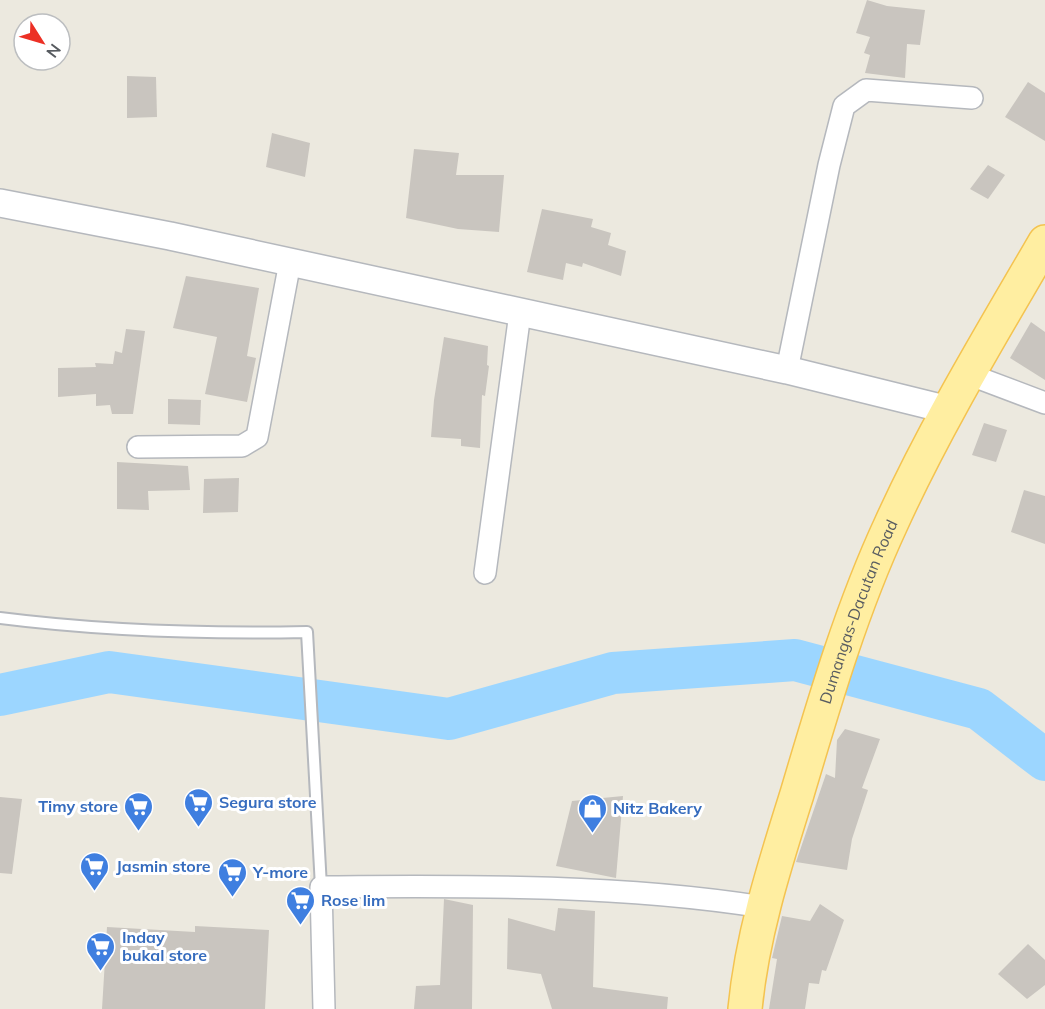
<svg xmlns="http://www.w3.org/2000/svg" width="1045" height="1009" viewBox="0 0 1045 1009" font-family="Mulish,sans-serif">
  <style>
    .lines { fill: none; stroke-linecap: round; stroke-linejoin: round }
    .river { stroke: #9cd6ff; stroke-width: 42 }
    .building { fill: #c9c5bf }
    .service-casing { stroke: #b5b8bd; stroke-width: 14 }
    .minor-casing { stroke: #b5b8bd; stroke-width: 24 }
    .tertiary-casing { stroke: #b5b8bd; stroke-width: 30 }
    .primary-casing { stroke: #f4c350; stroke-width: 36 }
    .service { stroke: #fff; stroke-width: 10 }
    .minor { stroke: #fff; stroke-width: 21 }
    .tertiary { stroke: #fff; stroke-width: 27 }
    .primary { stroke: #ffeea1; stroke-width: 33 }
    .labels { text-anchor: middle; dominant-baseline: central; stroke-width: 6; stroke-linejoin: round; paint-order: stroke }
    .street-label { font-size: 16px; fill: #585c61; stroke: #fff }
    .shop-label { font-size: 16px; font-weight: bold; fill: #366cbe; stroke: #fff; text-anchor: start }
  </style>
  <rect width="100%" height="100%" fill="#ece9df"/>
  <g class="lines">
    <polyline class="river" points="0,695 109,672 449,719 613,673 795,660 979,709 1045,760"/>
  </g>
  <g class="building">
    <polygon points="867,0 887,6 925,10 920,45 907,44 905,78 865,73 870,55 864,53 870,37 856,33"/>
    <polygon points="127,76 156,77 157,117 127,118"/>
    <polygon points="1028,82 1045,93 1045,141 1005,117"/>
    <polygon points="272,133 310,143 305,177 266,167"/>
    <polygon points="414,149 459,153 456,175 504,175 499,232 458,229 406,218"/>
    <polygon points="988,165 1005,175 988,199 970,189"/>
    <polygon points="542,209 593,219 591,227 611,233 608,245 626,251 621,276 583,263 582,267 566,263 563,280 527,272"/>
    <polygon points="186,276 259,288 247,356 256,358 247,402 205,394 217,337 173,328"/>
    <polygon points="1031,322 1045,332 1045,380 1010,358"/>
    <polygon points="126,329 145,331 133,414 112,414 110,405 96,406 96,394 58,397 58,368 96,367 95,363 113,364 115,351 122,353"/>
    <polygon points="444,337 488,346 487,365 489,366 485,396 482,395 480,448 461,446 461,439 431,437 434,400"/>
    <polygon points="168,399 201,400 200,425 168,424"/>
    <polygon points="984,423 1007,430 996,462 972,455"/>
    <polygon points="117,462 188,466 190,490 148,491 149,510 117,509"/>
    <polygon points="239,478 238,512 203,513 204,479"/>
    <polygon points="1024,490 1045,496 1045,544 1011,532"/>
    <polygon points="845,729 880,739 862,788 868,790 852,839 847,870 796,862 826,774 835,778 837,740"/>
    <polygon points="623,796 616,878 556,866 572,801"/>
    <polygon points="0,797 22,799 12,874 0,873"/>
    <polygon points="444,899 473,905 472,1009 414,1009 416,986 440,985"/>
    <polygon points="820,904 844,920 826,971 822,970 819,984 809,983 805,1009 769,1009 777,959 772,958 782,916 810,921"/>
    <polygon points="558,908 595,911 593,987 668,997 667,1009 552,1009 541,974 507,969 508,918 555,931"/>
    <polygon points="195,926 269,930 265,1009 102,1009 107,927 195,932"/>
    <polygon points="1028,944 1045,960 1045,985 1027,999 998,974"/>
  </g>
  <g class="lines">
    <defs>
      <path id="service" d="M0 618C102 631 205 634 307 632L321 887"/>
      <g id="minor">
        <polyline points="787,370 829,165 844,106 866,90 972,98"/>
        <polyline points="968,374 1045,403"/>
        <polyline points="138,447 242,446 257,437 290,262"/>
        <polyline points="485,573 520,313"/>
        <path d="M324 1009 321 887C469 886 617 884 763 907"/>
      </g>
      <polyline id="tertiary" points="0,203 170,236 787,370 949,410"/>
      <g id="primary">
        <path id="s1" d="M745 1009C752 935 775 864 797 794 824 703 851 610 891 524 935 427 991 335 1045 242"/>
      </g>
    </defs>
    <use href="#service" class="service-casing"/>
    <use href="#minor" class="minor-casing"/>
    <use href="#tertiary" class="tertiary-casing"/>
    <use href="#primary" class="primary-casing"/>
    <use href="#service" class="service"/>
    <use href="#minor" class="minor"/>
    <use href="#tertiary" class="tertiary"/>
    <use href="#primary" class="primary"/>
  </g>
  <defs>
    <symbol id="supermarket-pin" viewBox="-11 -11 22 30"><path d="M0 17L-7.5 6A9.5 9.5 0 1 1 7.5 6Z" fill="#3f7fe0" stroke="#fff"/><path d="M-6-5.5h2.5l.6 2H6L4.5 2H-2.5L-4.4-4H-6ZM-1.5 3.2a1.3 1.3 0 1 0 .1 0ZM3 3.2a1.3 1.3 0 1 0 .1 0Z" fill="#fff"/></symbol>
    <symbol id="shop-pin" viewBox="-11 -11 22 30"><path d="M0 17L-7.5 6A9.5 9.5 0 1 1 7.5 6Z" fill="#3f7fe0" stroke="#fff"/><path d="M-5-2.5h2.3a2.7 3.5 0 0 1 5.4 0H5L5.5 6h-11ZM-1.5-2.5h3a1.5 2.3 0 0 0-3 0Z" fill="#fff"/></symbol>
  </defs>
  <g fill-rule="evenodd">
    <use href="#supermarket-pin" x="182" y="786" width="33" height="45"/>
    <use href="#supermarket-pin" x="122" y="790" width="33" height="45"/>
    <use href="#shop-pin" x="576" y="792" width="33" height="45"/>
    <use href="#supermarket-pin" x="78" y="850" width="33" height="45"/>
    <use href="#supermarket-pin" x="216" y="856" width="33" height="45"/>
    <use href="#supermarket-pin" x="284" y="884" width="33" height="45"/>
    <use href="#supermarket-pin" x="84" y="930" width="33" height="45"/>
  </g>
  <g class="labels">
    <g class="street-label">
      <text stroke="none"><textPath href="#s1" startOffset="414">Dumangas-Dacutan Road</textPath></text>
    </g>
    <g class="shop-label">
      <text x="219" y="802">Segura store</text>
      <text x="118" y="806" text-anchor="end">Timy store</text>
      <text x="613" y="808">Nitz Bakery</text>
      <text x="116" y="866">Jasmin store</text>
      <text x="253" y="872">Y-more</text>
      <text x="321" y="900">Rose lim</text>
      <text x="122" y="937">Inday<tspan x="122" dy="18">bukal store</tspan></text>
    </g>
  </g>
  <g transform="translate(42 42) rotate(127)"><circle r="28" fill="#ffffff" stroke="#bcbec0" stroke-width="1.5"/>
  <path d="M0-4.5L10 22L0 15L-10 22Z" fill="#ec3025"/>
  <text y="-9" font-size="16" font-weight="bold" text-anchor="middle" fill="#585c61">N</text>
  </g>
</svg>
